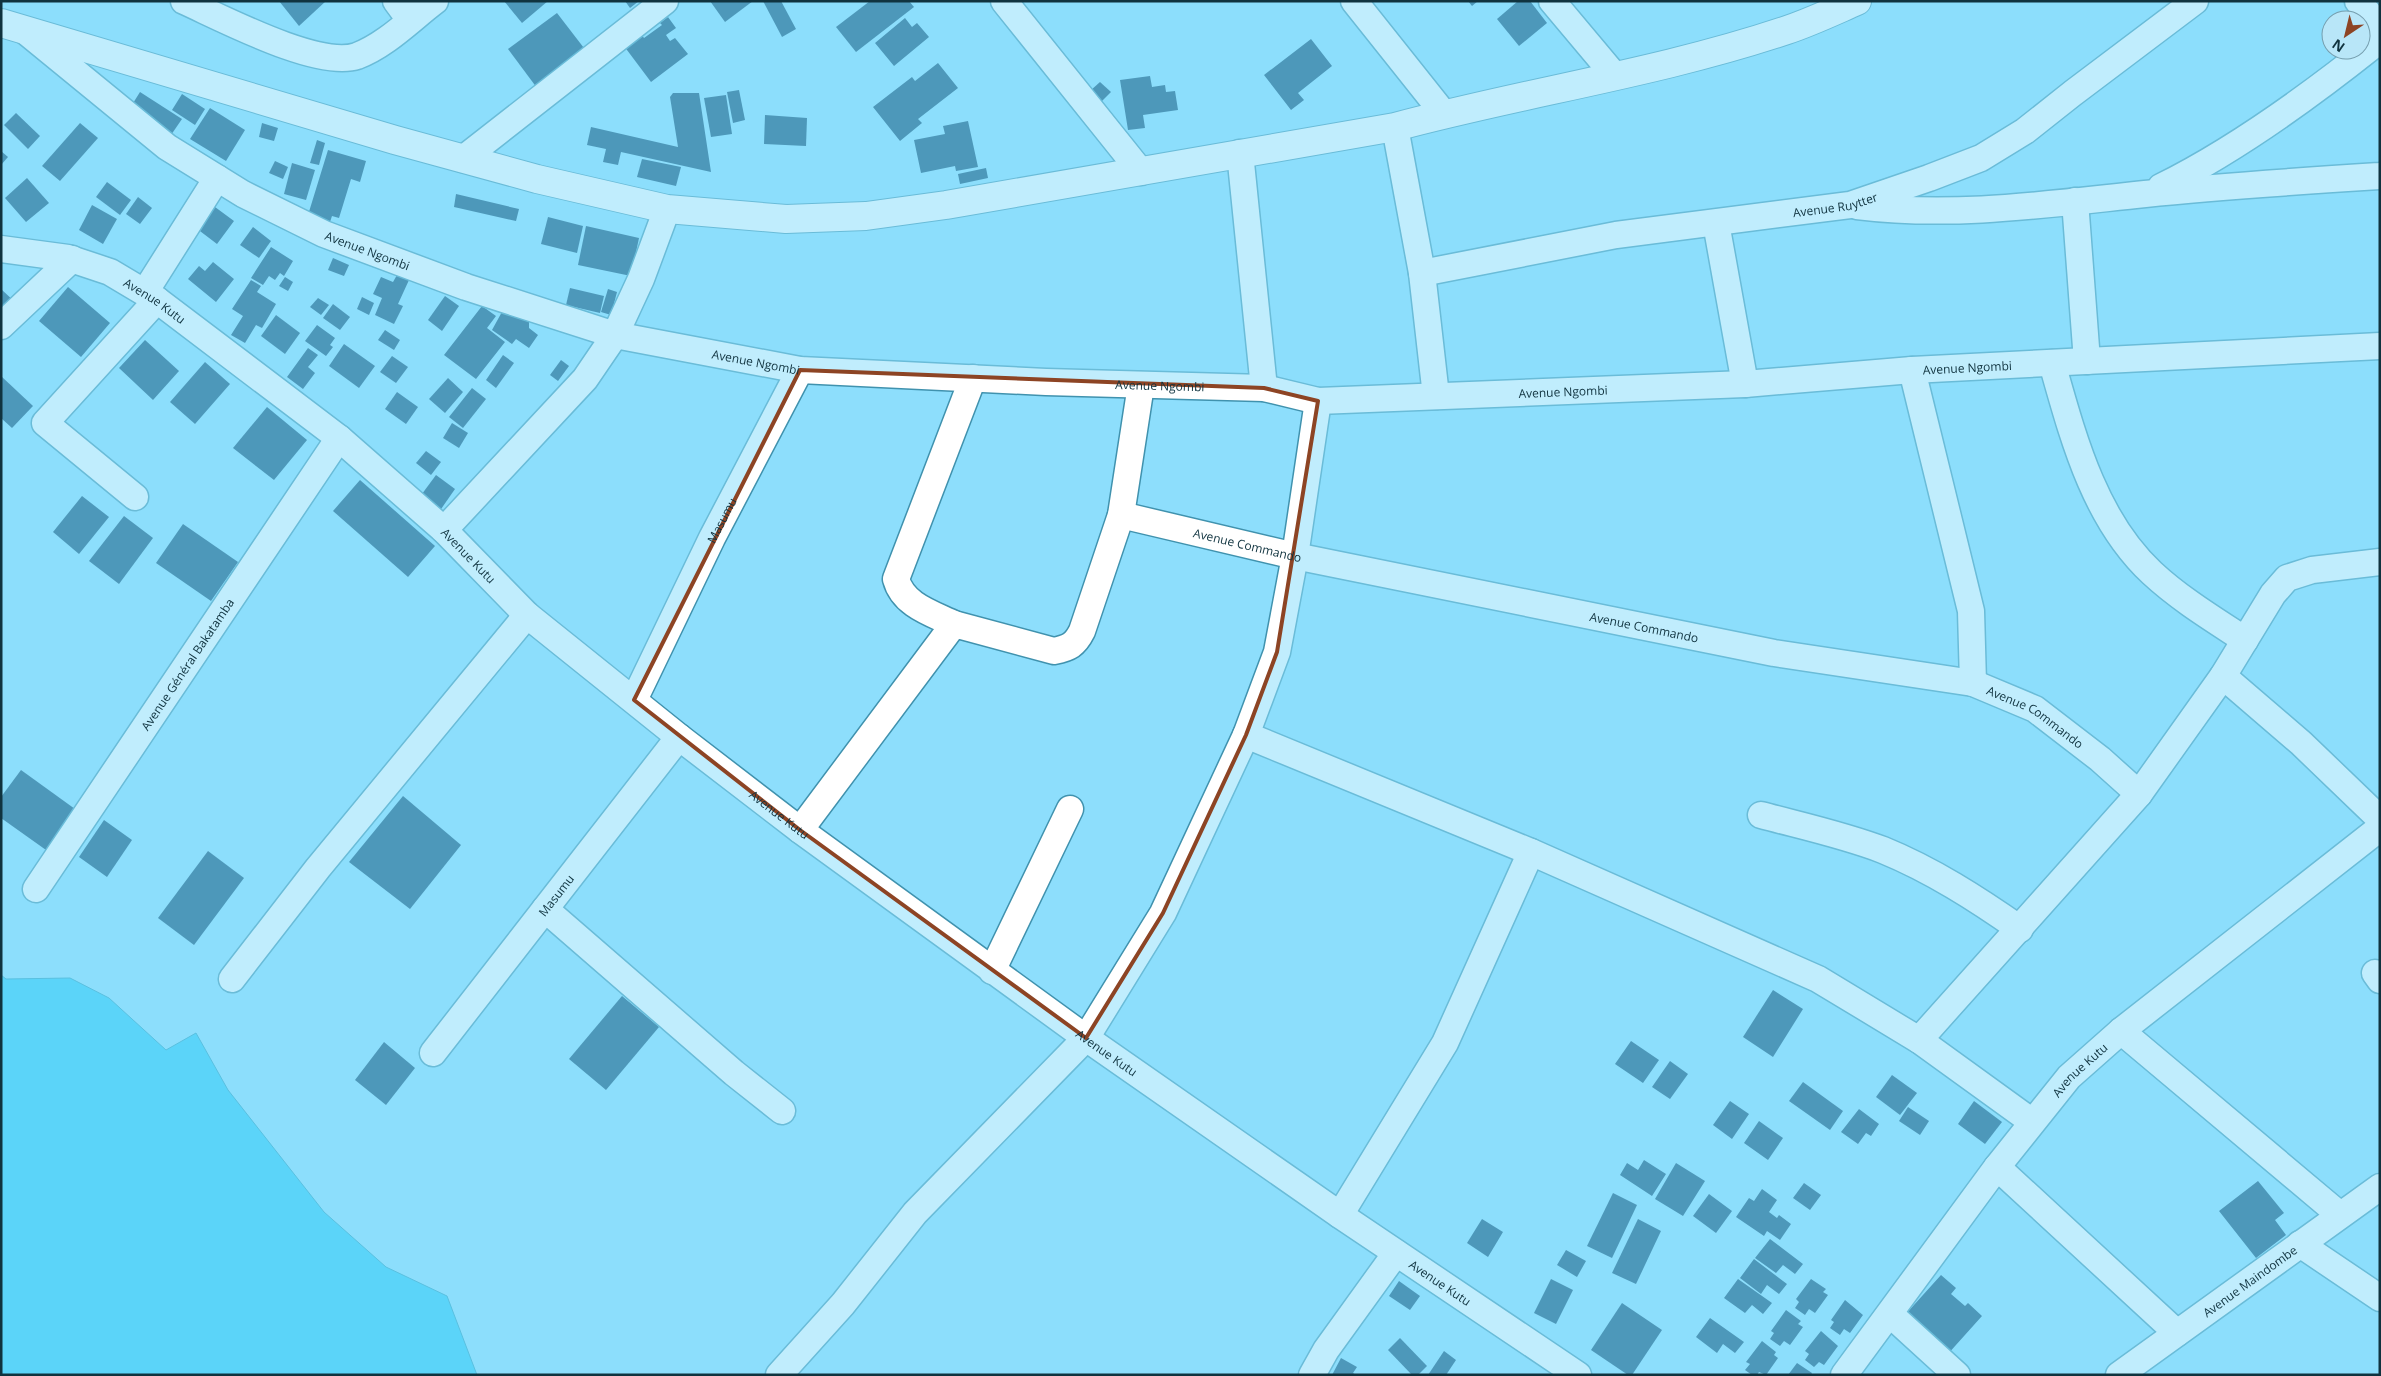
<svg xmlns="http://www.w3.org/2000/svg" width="2381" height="1376" viewBox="0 0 2381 1376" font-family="'Open Sans',sans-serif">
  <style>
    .water { fill: #21c7f5; stroke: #1c9bbe }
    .building { fill: #01446b }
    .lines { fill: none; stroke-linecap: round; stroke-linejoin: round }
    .minor-casing { stroke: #4092ae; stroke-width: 29 }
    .major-casing { stroke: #4092ae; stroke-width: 30 }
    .minor { stroke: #fff; stroke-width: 26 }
    .major { stroke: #fff; stroke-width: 28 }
    .marked { fill: none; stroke: #8d4424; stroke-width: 4; stroke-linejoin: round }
    .labels { text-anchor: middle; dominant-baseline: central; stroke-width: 5; stroke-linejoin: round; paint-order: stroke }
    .street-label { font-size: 12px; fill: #10333f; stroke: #b8e6f8 }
  </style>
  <rect width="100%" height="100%" fill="#8ddefc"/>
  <polygon class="water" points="1,975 6,979 70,978 109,998 166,1050 196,1033 228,1090 324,1212 386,1267 447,1296 477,1375 1,1375"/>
  <g class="building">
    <polygon points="279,1 326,1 299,26"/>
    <polygon points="504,1 548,1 522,23"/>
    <polygon points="625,1 639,1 630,8"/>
    <polygon points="710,1 753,1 725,22"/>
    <polygon points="763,1 781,1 796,29 782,37"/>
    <polygon points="870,1 909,1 914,7 856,52 836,27"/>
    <polygon points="1468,1 1478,1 1472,6"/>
    <polygon points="1518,1 1530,1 1547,23 1519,46 1497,19"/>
    <polygon points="557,13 587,52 537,88 508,49"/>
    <polygon points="668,17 676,28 666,35 670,41 675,38 688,54 651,82 621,42 638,30 644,38 662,25 660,23"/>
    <polygon points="905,18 912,27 917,23 929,37 894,66 875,43"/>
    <polygon points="1311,39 1332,66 1298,93 1304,100 1291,110 1264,75"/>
    <polygon points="938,63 958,88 918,119 922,123 900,141 873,107 912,77 915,81"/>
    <polygon points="1150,76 1152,87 1165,85 1166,92 1175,91 1178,110 1143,115 1145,128 1128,130 1120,80"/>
    <polygon points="1100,82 1111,92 1101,102 1090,91"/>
    <polygon points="739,90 745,120 733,123 727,92"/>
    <polygon points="140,92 182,119 171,135 130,108"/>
    <polygon points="673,93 699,93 711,172 621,152 618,165 603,162 606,149 587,145 591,127 678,147 670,97"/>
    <polygon points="182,94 205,109 195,125 172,110"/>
    <polygon points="726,95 732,134 711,137 704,98"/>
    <polygon points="210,108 245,130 226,161 190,139"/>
    <polygon points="16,113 40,136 28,149 4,125"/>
    <polygon points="765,115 807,118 806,146 764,144"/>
    <polygon points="968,121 978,167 956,171 955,166 921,173 914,140 945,134 943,126"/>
    <polygon points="80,123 98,138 60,181 42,166"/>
    <polygon points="262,123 278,128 274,141 259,137"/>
    <polygon points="317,140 325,143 319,165 310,163"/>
    <polygon points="328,150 366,161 360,182 351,179 339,218 332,216 330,222 308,215"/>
    <polygon points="1,151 8,157 1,165"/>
    <polygon points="642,159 681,167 676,186 637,177"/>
    <polygon points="275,161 288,167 283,179 269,173"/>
    <polygon points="292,163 315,170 306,200 284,194"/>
    <polygon points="986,168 988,178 960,184 958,174"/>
    <polygon points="27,178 49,203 26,222 5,198"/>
    <polygon points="107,182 131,200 120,215 96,197"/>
    <polygon points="456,194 519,209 516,221 454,207"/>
    <polygon points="138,197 152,208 140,224 126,214"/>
    <polygon points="92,205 117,219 103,244 79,230"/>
    <polygon points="215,207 234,221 217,244 192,225 204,210 210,214"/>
    <polygon points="548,217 583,226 577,253 541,244"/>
    <polygon points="586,226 639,238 631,276 578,265"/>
    <polygon points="253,227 271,241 259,258 240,245"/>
    <polygon points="271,247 293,261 284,276 280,273 275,280 269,276 263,285 251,278"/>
    <polygon points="333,258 349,265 344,276 328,270"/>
    <polygon points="213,262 234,279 216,302 188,279 199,266 205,271"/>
    <polygon points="397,275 409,280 398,304 403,306 394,324 375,315 382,298 373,294 381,277 393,282"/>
    <polygon points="285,277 293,282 288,291 279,286"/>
    <polygon points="251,280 261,286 257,292 276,304 262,328 256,325 245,343 231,335 243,316 232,309"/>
    <polygon points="68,287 110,323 81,357 39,321"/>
    <polygon points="570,288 604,296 600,313 566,305"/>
    <polygon points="1,289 16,303 1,319"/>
    <polygon points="608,289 617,292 611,315 601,312"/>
    <polygon points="445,296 459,306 442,331 428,320"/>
    <polygon points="362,297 374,303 369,315 357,309"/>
    <polygon points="318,298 329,305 321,315 310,307"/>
    <polygon points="333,304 350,317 340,330 323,318"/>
    <polygon points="482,306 496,316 487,328 505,342 476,379 444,355"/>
    <polygon points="503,310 529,318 529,328 538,335 529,348 516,339 512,344 492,330"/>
    <polygon points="276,315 300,333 285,354 261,336"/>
    <polygon points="317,325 335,338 330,345 333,347 326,356 305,341"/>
    <polygon points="385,330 400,340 394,350 378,340"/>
    <polygon points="145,340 179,371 153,400 119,368"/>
    <polygon points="344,344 375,366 359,388 329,366"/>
    <polygon points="308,348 318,355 308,367 315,373 303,389 287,377"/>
    <polygon points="503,355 514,363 496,388 486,380"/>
    <polygon points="392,356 408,367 396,383 380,372"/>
    <polygon points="561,360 569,366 558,381 550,375"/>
    <polygon points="205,362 230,384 195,424 170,402"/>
    <polygon points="1,376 33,406 12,428 1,418"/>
    <polygon points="448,378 463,392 445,413 429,399"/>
    <polygon points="472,388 486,399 463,428 449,417"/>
    <polygon points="397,392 418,407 406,424 385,409"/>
    <polygon points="267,407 307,440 274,480 233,448"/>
    <polygon points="452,423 468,433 459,448 443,438"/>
    <polygon points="426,451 441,462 431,475 416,463"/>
    <polygon points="436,475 455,489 439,512 419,498"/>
    <polygon points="360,480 435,546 408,577 333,511"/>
    <polygon points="82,496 109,517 79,554 53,532"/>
    <polygon points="124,516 153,538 119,584 89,561"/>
    <polygon points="183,524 238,562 211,601 156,563"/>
    <polygon points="21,770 75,809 46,850 1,818 1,797"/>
    <polygon points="403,796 461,845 410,909 349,862"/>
    <polygon points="104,820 132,840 107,877 79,857"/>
    <polygon points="208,851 244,878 194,945 158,918"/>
    <polygon points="1773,990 1803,1009 1773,1057 1743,1037"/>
    <polygon points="622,996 659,1027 606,1090 569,1059"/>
    <polygon points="1631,1041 1659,1060 1643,1083 1615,1064"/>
    <polygon points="384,1042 415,1068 386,1105 355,1080"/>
    <polygon points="1670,1061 1688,1074 1670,1099 1652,1087"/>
    <polygon points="1892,1075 1917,1093 1900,1115 1876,1097"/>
    <polygon points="1803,1082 1843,1111 1830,1130 1789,1101"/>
    <polygon points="1730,1101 1749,1114 1732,1139 1713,1125"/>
    <polygon points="1974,1101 2002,1122 1985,1144 1958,1124"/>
    <polygon points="1908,1107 1929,1121 1920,1135 1899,1121"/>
    <polygon points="1859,1109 1879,1124 1871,1136 1866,1133 1858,1144 1841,1132"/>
    <polygon points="1759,1121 1783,1138 1768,1160 1744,1143"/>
    <polygon points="1644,1160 1666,1174 1652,1196 1620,1175 1627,1163 1638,1170"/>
    <polygon points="1676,1163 1705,1181 1683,1216 1655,1199"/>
    <polygon points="2258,1181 2284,1213 2275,1220 2286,1235 2256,1258 2219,1211"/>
    <polygon points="1804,1183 1821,1195 1810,1210 1793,1198"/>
    <polygon points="1762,1189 1777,1200 1769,1212 1777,1218 1779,1215 1791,1224 1780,1240 1767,1231 1764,1236 1736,1217 1749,1198 1754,1201"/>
    <polygon points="1613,1193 1637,1205 1612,1258 1587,1246"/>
    <polygon points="1709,1194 1732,1211 1716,1233 1693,1216"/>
    <polygon points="1482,1219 1503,1232 1488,1257 1467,1243"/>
    <polygon points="1638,1219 1661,1231 1636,1284 1612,1273"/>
    <polygon points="1770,1239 1803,1264 1795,1274 1783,1265 1776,1273 1755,1258"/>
    <polygon points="1566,1250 1586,1261 1577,1277 1557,1265"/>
    <polygon points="1754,1259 1787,1284 1779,1294 1767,1285 1761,1294 1740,1278"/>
    <polygon points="1941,1275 1956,1288 1951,1294 1965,1306 1968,1303 1982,1316 1947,1355 1904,1316"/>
    <polygon points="1551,1279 1573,1290 1556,1324 1534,1313"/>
    <polygon points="1738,1279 1772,1303 1763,1314 1752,1305 1745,1313 1724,1298"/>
    <polygon points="1811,1279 1826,1289 1823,1292 1828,1295 1815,1313 1809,1309 1805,1315 1795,1308 1799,1302 1796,1299"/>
    <polygon points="1399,1281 1420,1296 1410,1310 1389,1296"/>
    <polygon points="1845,1300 1863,1315 1850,1333 1844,1329 1840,1335 1830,1328 1834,1322 1831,1320"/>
    <polygon points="1622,1303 1662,1330 1632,1375 1628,1375 1591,1350"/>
    <polygon points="1786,1310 1801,1321 1798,1324 1803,1327 1790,1345 1784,1341 1780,1346 1770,1339 1774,1333 1771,1331"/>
    <polygon points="1710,1318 1744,1342 1735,1353 1723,1344 1717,1353 1696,1337"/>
    <polygon points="1821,1331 1838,1346 1824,1365 1819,1362 1814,1367 1805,1360 1809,1354 1805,1351"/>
    <polygon points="1400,1338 1427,1366 1418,1375 1412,1375 1388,1350"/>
    <polygon points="1762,1341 1776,1352 1774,1355 1778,1358 1766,1375 1759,1372 1757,1375 1752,1375 1745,1370 1750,1364 1746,1362"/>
    <polygon points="1444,1351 1456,1360 1446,1375 1428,1375"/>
    <polygon points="1341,1358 1357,1367 1353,1373 1356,1375 1332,1375"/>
    <polygon points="1797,1363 1812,1373 1811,1375 1788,1375"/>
  </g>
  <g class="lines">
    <defs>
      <g id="minor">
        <path d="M184 1C222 18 318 69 357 56 386 45 410 20 435 1"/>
        <polyline points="396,1 410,20"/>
        <polyline points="1004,1 1141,172"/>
        <polyline points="1354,1 1444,114"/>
        <polyline points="1552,1 1615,76"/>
        <polyline points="2358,1 2380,27"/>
        <path id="s1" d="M24 30 167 147 243 194 324 234 466 287 615 335 800 370 1046 382 1264 388 1318 401 1745 384 1912 370 2380 346"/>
        <polyline points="1395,127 1422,273 1436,396"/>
        <polyline points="1240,153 1264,388"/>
        <polyline points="463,159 665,1"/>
        <path d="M2161 187C2236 150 2314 93 2380 40"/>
        <polyline points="2075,201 2087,361"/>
        <path d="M1857 206C1954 218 2049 204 2145 194 2223 186 2302 181 2380 176"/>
        <polyline points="1716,223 1745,384"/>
        <path id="s2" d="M1 249 68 258 110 272 157 300 339 438 444 530 527 615 679 737 800 830 1086 1038 1340 1215 1578 1375"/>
        <path id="s3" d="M1422 273 1616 235 1850 205 1929 178 1981 158 2025 131 2073 93 2195 1"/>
        <polyline points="145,292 217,178"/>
        <polyline points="1,326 72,259"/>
        <path d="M2052 363C2073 437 2094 519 2152 573 2180 599 2213 619 2245 640"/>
        <polyline points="1912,370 1971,611 1973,683"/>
        <polyline points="135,497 45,423 157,300"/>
        <path id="s4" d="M1121 515 1295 556 1774 653 1973 683 2035 709 2100 759 2139 794"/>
        <polyline points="444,530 585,379 615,335 641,279 667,209"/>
        <path d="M954 624C931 613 903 605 896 579L973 378"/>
        <polyline points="2223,676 2301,743 2380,819"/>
        <path id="s5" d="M634 700 712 538 800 370"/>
        <polyline points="1246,735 1531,852 1818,979 1919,1040 2031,1121"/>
        <path d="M1761 815C1802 826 1844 835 1883 850 1932 870 1977 899 2020 929"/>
        <path d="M800 830 954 624 1054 651C1069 648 1075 645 1082 631L1121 515 1141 385"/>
        <path id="s6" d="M36 889 339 438"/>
        <polyline points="545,909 734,1073 782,1111"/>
        <polyline points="992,971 1070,809"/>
        <polyline points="2375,973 2380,980"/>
        <polyline points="232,979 318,868 527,615"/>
        <polyline points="2121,1031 2340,1215"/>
        <polyline points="1919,1040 2139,794 2223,676 2273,594 2287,578 2312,570 2380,562"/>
        <path id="s7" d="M433 1053 679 737"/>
        <polyline points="1997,1167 2177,1333"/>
        <polyline points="1340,1215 1445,1043 1531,852"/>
        <polyline points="2300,1244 2380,1298"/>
        <polyline points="1890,1314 1957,1375"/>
        <polyline points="779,1375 843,1304 915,1213 1086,1038 1163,913 1246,735 1277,652 1295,556 1318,401"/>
        <polyline points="1312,1375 1326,1350 1396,1253"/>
        <path id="s8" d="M1844 1375 1997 1167 2069 1077 2121 1031 2380 828"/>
        <path id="s9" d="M2119 1375 2380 1187"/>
      </g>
      <path id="major" d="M1 23 395 140 537 179 667 209 786 219 866 216 946 205 1395 127C1525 92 1659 73 1787 30 1811 22 1834 11 1857 1"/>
    </defs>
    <use href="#minor" class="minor-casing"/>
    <use href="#major" class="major-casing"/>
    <use href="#minor" class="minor"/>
    <use href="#major" class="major"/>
  </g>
  <path d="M0 0H2381V1376H0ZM800 370 1264 388 1318 401 1277 652 1246 735 1163 913 1086 1038 800 830 634 700Z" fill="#8ddefc" fill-opacity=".55" fill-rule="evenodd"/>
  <path class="marked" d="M800 370 1264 388 1318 401 1277 652 1246 735 1163 913 1086 1038 800 830 634 700Z"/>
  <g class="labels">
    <g class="street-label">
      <text stroke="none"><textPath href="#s3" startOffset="419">Avenue Ruytter</textPath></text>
      <text stroke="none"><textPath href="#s1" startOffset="411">Avenue Ngombi</textPath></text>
      <text stroke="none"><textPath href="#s2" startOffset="165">Avenue Kutu</textPath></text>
      <text stroke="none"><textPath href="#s1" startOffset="816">Avenue Ngombi</textPath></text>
      <text stroke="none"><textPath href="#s1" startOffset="2031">Avenue Ngombi</textPath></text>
      <text stroke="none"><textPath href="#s1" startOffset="1221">Avenue Ngombi</textPath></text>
      <text stroke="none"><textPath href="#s1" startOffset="1626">Avenue Ngombi</textPath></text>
      <text stroke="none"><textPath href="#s5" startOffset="200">Masumu</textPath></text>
      <text stroke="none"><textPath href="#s4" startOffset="130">Avenue Commando</textPath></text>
      <text stroke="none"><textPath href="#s2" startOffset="570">Avenue Kutu</textPath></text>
      <text stroke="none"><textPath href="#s4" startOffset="535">Avenue Commando</textPath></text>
      <text stroke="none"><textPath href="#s6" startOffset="271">Avenue Général Bakatamba</textPath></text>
      <text stroke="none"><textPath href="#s4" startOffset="940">Avenue Commando</textPath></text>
      <text stroke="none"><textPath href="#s2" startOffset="975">Avenue Kutu</textPath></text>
      <text stroke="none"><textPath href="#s7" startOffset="200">Masumu</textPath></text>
      <text stroke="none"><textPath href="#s2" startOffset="1380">Avenue Kutu</textPath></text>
      <text stroke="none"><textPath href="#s8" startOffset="386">Avenue Kutu</textPath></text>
      <text stroke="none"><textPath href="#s9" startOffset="161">Avenue Maindombe</textPath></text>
      <text stroke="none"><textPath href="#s2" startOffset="1785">Avenue Kutu</textPath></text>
    </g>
  </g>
  <rect width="2381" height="1376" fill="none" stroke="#10333f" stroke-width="5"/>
  <g transform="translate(2346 35) rotate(215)"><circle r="24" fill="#b8e6f8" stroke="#759eae"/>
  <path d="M0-4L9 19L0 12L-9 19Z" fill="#8d4424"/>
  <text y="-8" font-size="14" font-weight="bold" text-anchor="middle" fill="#10333f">N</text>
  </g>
</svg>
